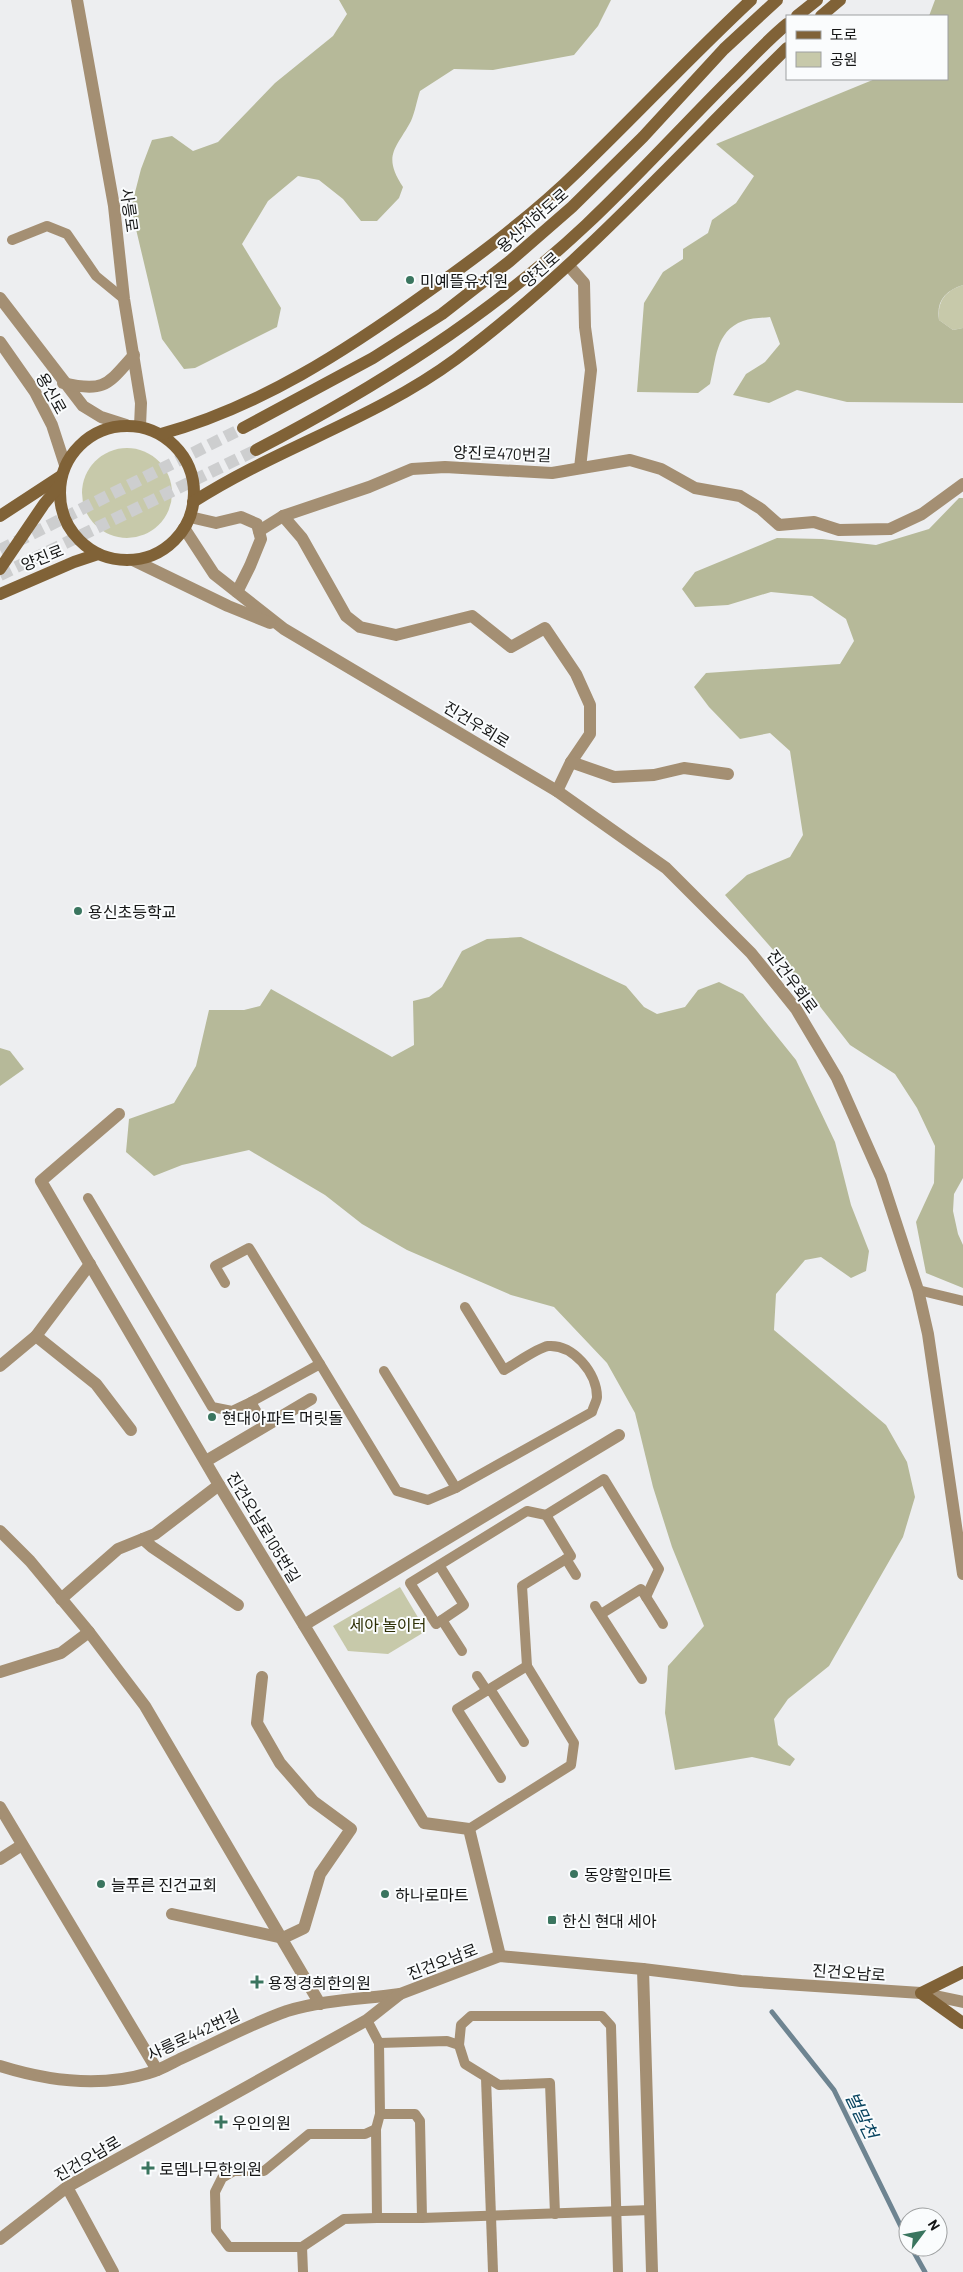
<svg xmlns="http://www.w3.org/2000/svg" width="963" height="2272" viewBox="0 0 963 2272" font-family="Barlow,'Noto Sans KR',sans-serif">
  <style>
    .green { fill: #c7c9aa }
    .forest { fill: #b6b999 }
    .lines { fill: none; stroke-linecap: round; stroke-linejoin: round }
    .stream { stroke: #6e8491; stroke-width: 5 }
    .secondary-tunnel { stroke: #cdcecf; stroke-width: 12; stroke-dasharray: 12 6; stroke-linecap: butt }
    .service { stroke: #a48f73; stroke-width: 10 }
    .minor { stroke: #a48f73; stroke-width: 12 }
    .tertiary { stroke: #a48f73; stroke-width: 12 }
    .secondary { stroke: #806237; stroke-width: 12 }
    .poi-dot { fill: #3a755f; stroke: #fafcfd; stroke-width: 2 }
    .labels { text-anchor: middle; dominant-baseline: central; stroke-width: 4; stroke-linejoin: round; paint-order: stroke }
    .street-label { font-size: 16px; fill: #151616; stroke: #fafcfd }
    .poi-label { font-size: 16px; fill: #151616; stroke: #fafcfd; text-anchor: start }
    .park-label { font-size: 16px; fill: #2d2f05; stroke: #fafcfd }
    .water-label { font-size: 18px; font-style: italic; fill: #07435f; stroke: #fafcfd }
  </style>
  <rect width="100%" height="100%" fill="#edeef0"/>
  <g class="green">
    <path d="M963 285V328L953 330 939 320C937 301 945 291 963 285Z"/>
    <circle cx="127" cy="493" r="45"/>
    <polygon points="400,1587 426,1631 388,1654 348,1651 333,1626"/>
  </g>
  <g class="forest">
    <path d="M339 0H611L598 26 574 55 493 70 454 69 420 91C417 100 415 112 411 121 396 149 382 155 403 187L399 198 377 221H361L343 199 319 180 298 176 268 201 242 244 281 308 277 327 195 368 184 369 162 339 131 208 141 169 152 140 172 136 193 151 218 142 275 83 333 36 347 14Z"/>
    <path d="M935 0H963V285C945 291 936 301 939 320L953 330 963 328V403L847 402 797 390 769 403 733 395 746 374 765 362 780 344 770 317C762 318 751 318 743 321 715 331 716 361 710 384L698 393 637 392 644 303 663 272 683 259V249L708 233 712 220 736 203 754 176 716 144 875 79H947V16H929Z"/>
    <polygon points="959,498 963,498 963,1178 954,1194 953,1211 958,1234 963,1245 963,1288 926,1273 916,1222 934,1183 935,1146 917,1108 895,1074 850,1045 797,977 725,895 747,875 790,857 803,835 790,751 770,733 740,739 709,707 694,687 706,673 840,664 854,641 846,619 812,596 771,592 728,605 695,607 682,589 695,572 777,538 822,539 876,545 929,529"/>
    <polygon points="521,937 626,986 644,1007 657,1014 685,1007 698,990 719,982 743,994 796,1060 835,1142 851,1205 869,1251 866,1271 851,1278 821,1257 805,1260 776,1294 774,1330 886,1425 907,1462 915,1497 903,1537 829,1666 788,1699 774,1719 778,1745 795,1759 790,1766 752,1757 675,1770 665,1713 668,1666 704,1626 672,1547 653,1487 635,1413 607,1363 554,1307 511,1295 407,1250 362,1224 325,1195 249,1150 182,1165 154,1176 126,1152 129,1119 174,1103 196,1066 209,1010 244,1010 260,1006 271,989 392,1057 414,1045 413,1001 429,997 442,987 462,951 487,939"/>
    <polygon points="0,1048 10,1051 24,1069 0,1086"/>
  </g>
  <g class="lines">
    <g class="stream">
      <polyline points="772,2012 834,2090 908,2241"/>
      <polyline points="911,2247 925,2272"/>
    </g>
    <g class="secondary-tunnel">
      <polyline points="0,550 243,428"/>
      <polyline points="0,575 256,450"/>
    </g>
    <g class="service">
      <polyline points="12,240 47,226 67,234 96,276 124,299"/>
      <polyline points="88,1198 212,1407 232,1411 251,1402"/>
      <polyline points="225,1283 215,1266 249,1248 320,1364"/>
      <polyline points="918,1290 963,1301"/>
      <path d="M384 1371 456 1488 592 1412C593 1407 597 1401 597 1397 597 1373 573 1344 548 1346 537 1348 515 1364 504 1370L465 1307"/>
      <polyline points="265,1426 251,1402 320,1364 397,1491 428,1500 456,1488"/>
      <polyline points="566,1559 576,1575"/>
      <polyline points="439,1565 464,1605 436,1624 410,1583 527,1511 546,1515"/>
      <polyline points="595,1606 642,1679"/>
      <polyline points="601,1614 641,1589 663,1624"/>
      <polyline points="442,1620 462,1651"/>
      <polyline points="477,1676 487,1691"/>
      <polyline points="490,1689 524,1742"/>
      <polyline points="501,1778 457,1709 527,1666"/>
      <polyline points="469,1829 571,1765 574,1743 527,1666 522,1586 571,1556 546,1515 604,1479 659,1569 646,1597"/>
      <polyline points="367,2020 379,2043 380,2114 376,2129 377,2218 422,2218 420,2121 415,2114 380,2114"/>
      <polyline points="379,2043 447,2041 459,2045 465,2064 499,2085 550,2083 555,2214"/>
      <polyline points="459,2045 461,2025 471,2016 602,2016 611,2026 618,2272"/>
      <polyline points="486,2078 493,2272"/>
      <polyline points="422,2218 651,2210"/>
      <polyline points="302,2247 344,2219 377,2218"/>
      <polyline points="303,2272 302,2247 229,2247 216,2230 215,2192 222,2178 234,2171 264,2171 309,2134 365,2134 376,2129"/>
    </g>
    <g class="minor">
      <polyline points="569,266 584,283 585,327 591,370 580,468"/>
      <polyline points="283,516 302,538 346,616 360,627 396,635 472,616 511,647 545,628 576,674 590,705 590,734 571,762 557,791"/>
      <polyline points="190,517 216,523 241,517 257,524 261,539 250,566 237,592"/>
      <polyline points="259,531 283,516 369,487 412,469 445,467 552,473 630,460 661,469 695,488 740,496 761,509 779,525 814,522 839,530 890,529 922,514 963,484"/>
      <polyline points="571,762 614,777 654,775 684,768 728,774"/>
      <polyline points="119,1114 41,1181 219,1485 424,1823 469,1829 500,1956"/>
      <polyline points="36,1336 96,1384 131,1430"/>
      <polyline points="0,1366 36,1336 90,1264"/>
      <polyline points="206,1461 311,1399"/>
      <polyline points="0,1531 30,1561 89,1632 145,1706 320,2004"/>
      <polyline points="143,1539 152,1547 238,1605"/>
      <polyline points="61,1599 118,1549 155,1534 219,1485"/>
      <polyline points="304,1625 619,1435"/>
      <polyline points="0,1672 61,1653 89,1632"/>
      <polyline points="0,1807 157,2070"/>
      <polyline points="0,1859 22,1845"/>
      <polyline points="172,1914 283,1938 304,1928 320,1874 351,1829 313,1801 280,1763 257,1723 262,1677"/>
      <polyline points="643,1969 652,2272"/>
      <path d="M0 2066C48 2081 100 2088 149 2073 160 2070 170 2064 180 2059 216 2043 250 2024 287 2011 322 2000 363 1999 400 1994"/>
      <polyline points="67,2187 113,2272"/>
    </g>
    <g class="tertiary">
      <polyline points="77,0 114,206 124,299 141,403 140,426"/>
      <polyline points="0,298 83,406 101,417 126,425"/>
      <polyline points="0,342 35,392 52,425 65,465"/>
      <path d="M63 383C105 393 108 384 134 355"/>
      <polyline points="184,528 214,574 284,629 557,791 666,868 751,953 796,1009 837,1078 881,1177 918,1290 928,1334 963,1574"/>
      <polyline points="133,560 228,606 270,623"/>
      <polyline points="0,2239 67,2187 367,2020 400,1994 500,1956 643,1969 741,1981 921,1993 963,2002"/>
    </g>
    <g class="secondary">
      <polyline points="797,16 817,0"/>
      <polyline points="821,16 840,0"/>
      <circle cx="127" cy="493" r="67"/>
      <polyline points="243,428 373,358 442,314 510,261 572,207 643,137 724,49 777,0"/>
      <path d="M161 434C260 407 347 350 429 291 482 253 533 215 579 170 637 114 692 55 751 0"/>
      <path d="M256 450C375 388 488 317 586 225 635 179 680 129 727 82 747 63 765 42 787 24"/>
      <path d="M193 502C277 448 375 419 456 359 578 268 679 154 787 48"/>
      <polyline points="0,516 61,476"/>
      <polyline points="0,569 44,504 59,486"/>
      <polyline points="0,594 74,562 98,554"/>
      <polyline points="963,1972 921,1993 963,2023"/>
    </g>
  </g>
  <g class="poi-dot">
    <circle cx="410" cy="280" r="5"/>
    <circle cx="78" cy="911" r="5"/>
    <circle cx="212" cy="1417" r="5"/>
    <circle cx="574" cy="1874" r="5"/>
    <circle cx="101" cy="1884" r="5"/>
    <circle cx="385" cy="1894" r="5"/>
    <rect x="547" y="1915" width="10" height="10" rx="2.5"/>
    <path d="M254.5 1974.5h5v5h5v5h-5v5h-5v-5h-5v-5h5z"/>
    <path d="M218.5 2114.5h5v5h5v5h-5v5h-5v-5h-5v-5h5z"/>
    <path d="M145.5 2160.5h5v5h5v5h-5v5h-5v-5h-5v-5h5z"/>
  </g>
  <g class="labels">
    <g class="street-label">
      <text transform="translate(130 210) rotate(82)">사릉로</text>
      <text transform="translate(532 220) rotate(-41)">용신지하도로</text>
      <text transform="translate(540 269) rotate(-41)">양진로</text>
      <text transform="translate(52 393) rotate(61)">용신로</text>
      <text transform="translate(502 453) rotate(2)">양진로470번길</text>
      <text transform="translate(42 557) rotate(-22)">양진로</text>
      <text transform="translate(477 724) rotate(31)">진건우회로</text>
      <text transform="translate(793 981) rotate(54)">진건우회로</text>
      <text transform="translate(264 1527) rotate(59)">진건오남로105번길</text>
      <text transform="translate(442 1961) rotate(-21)">진건오남로</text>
      <text transform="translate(849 1972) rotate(4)">진건오남로</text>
      <text transform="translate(193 2034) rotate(-25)">사릉로442번길</text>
      <text transform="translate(87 2158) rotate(-30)">진건오남로</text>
    </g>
    <g class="poi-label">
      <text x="420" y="280">미예뜰유치원</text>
      <text x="88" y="911">용신초등학교</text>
      <text x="222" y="1417">현대아파트 머릿돌</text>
      <text x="584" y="1874">동양할인마트</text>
      <text x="111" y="1884">늘푸른 진건교회</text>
      <text x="395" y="1894">하나로마트</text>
      <text x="562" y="1920">한신 현대 세아</text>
      <text x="268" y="1982">용정경희한의원</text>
      <text x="232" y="2122">우인의원</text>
      <text x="159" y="2168">로뎀나무한의원</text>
    </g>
    <g class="park-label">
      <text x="388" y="1624">세아 놀이터</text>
    </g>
    <g class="water-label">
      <text transform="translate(862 2115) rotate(64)">벌말천</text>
    </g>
  </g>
  <rect x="786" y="15" width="162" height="65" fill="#fafcfd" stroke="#9ea0a1"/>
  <rect x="796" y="31" width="25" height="8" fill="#806237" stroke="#9ea0a1"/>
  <text x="830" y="40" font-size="15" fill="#151616">도로</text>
  <rect x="796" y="52" width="25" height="15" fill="#c7c9aa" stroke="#9ea0a1"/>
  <text x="830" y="65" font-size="15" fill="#151616">공원</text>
  <g transform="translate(923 2232) rotate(58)"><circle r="24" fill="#fafcfd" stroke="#9ea0a1"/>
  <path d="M0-4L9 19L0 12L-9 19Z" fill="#3a755f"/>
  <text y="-8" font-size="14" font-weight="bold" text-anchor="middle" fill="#151616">N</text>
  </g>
</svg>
